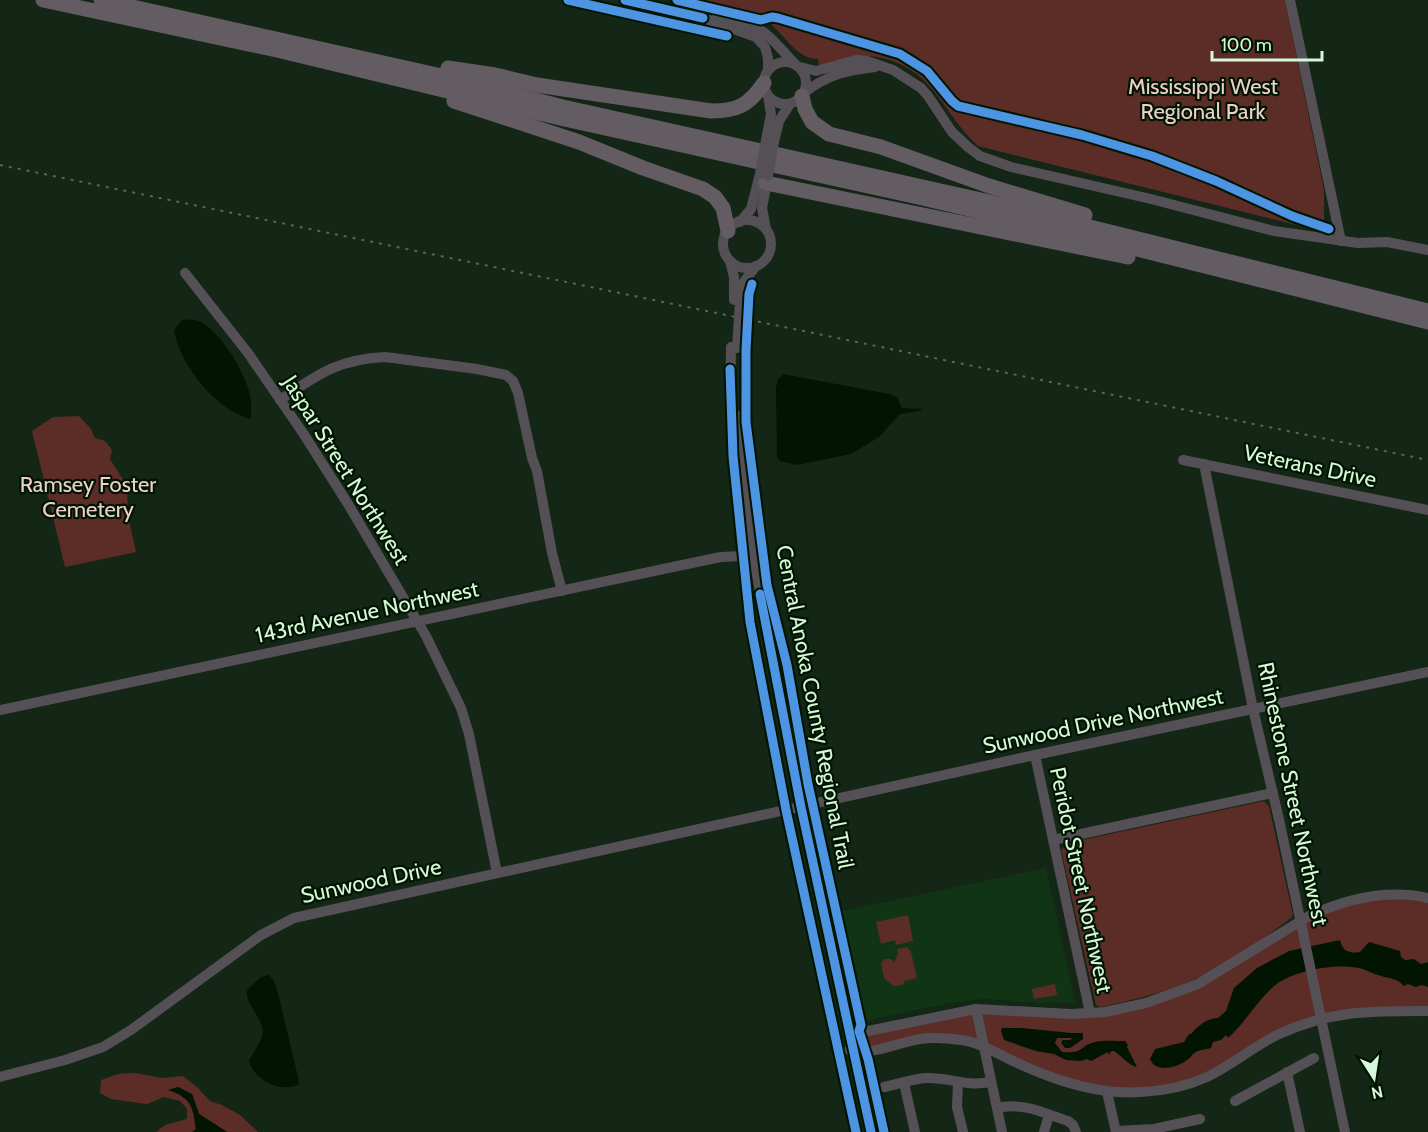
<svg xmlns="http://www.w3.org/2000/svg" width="1428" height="1132" viewBox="0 0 1428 1132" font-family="Cabin,sans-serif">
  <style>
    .built { fill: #113415 }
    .green { fill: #5c2d27 }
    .water { fill: #021503 }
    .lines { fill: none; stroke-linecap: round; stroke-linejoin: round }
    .minor { stroke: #555056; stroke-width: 10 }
    .highway { stroke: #635d63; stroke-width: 15 }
    .rail { stroke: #5c635d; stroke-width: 2; stroke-dasharray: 3 6; stroke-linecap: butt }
    .minor-bridge { stroke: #555056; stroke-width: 10 }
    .cycleway-casing { stroke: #001501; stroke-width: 13 }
    .cycleway { stroke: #4d94e3; stroke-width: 9 }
    .labels { text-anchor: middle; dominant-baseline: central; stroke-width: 4.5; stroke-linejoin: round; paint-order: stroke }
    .park-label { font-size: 22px; fill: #edd0cd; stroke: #001501 }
    .street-label { font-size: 22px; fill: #d7f8d8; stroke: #001501 }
  </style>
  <rect width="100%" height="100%" fill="#142616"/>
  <polygon class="built" points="1046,868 1075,1002 1042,1003 984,999 949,1003 861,1022 838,912"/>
  <g class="green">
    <path d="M689 0H1285L1324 190V232L978 146C959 129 948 108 932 89 914 67 883 52 855 57 843 59 831 63 819 66L818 59C794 59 782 29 762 17Z"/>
    <polygon points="79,416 91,429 95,438 105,441 112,450 110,459 127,486 128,516 136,552 65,567 32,431 53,417"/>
    <path d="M1264 801 1269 806 1293 915 1291 918C1257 943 1221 970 1181 985 1155 995 1128 1001 1101 1007L1096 1005 1061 850 1068 843Z"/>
    <polygon points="1379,898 1428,901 1428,1007 1333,1012 1212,1070 1172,1085 1124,1090 1064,1078 971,1039 866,1047 859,1043 858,1034 952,1016 993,1012 1030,1016 1154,1004 1322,913"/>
    <polygon points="908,915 913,941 896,945 895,940 881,944 876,922"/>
    <polygon points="907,947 911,952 917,978 905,981 902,985 894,986 884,978 881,963 885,959 891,959 894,962 898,954 897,949"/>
    <polygon points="1055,984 1057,995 1034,999 1032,989"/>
    <path d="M135 1073 162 1078 183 1076 197 1087 210 1101 222 1105 240 1115 258 1132H227L199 1114 192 1094 178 1087 169 1090C192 1098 193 1106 196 1130L192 1132H156L165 1125 187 1119V1109L180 1101 164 1097 147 1104 111 1099 100 1093 101 1080 118 1074Z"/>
  </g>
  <g class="water">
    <path d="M182 320C186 320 192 319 196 320 218 327 243 369 249 391 252 400 251 409 251 419 216 411 180 365 174 330Z"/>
    <polygon points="783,374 889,394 897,397 902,408 923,409 919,411 900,414 879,437 851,454 797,465 780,461 777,458 776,388 778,379"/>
    <path d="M1340 940C1342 951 1350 954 1360 952L1369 942 1400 951 1401 957 1405 960 1414 959 1421 964 1428 962V987L1422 985 1416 987 1408 984 1404 986C1397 978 1391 979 1381 976 1373 974 1367 970 1359 968 1336 963 1297 970 1278 983 1258 998 1247 1021 1228 1038L1226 1035 1221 1040 1213 1042 1211 1048C1207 1049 1199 1050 1196 1052 1191 1055 1192 1057 1187 1060 1178 1067 1156 1074 1150 1059L1155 1049 1184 1042 1189 1034H1191C1197 1026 1209 1017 1218 1018L1226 1011 1234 988 1257 968 1289 951Z"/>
    <path d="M269 975 273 979 277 989 298 1077 299 1084C281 1094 253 1080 249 1060 253 1053 258 1046 261 1039 269 1021 245 1008 247 990L261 977Z"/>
    <path d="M1002 1028H1022L1071 1033H1083V1039L1070 1048H1065L1061 1042 1063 1040H1070L1073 1038H1057L1055 1043 1062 1052C1084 1054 1079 1046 1095 1042 1102 1040 1117 1041 1125 1041L1128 1045 1127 1047 1137 1067C1130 1066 1120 1055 1114 1051H1111L1109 1055 1108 1052 1091 1061 1087 1059 1080 1061 1066 1060 1054 1054 1036 1051 1004 1040 1001 1031Z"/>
    <path d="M178 1087 192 1094 199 1114 227 1132H192L196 1129C193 1106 191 1098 168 1090Z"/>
  </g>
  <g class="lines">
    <g class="minor">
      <polyline points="625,0 703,18 756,37 765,47 768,58 768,70"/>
      <polyline points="1290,0 1341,241"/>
      <path d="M715 19C762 22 764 31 794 63"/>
      <circle cx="785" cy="83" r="21"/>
      <polyline points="800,67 816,71 856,60 867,61 893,70 921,88 928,96 952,132 968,147 980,156 1011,167 1151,199 1274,231 1358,243 1387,242 1428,250"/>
      <path d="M804 93C826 75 848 70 875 67"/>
      <polyline points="766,140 771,114 768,96"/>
      <polyline points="774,142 779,121 790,104"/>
      <circle cx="747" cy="244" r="24"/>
      <polyline points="740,222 751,209 760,174"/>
      <polyline points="766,229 762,208 768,177"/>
      <polyline points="730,261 734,277 734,300"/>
      <polyline points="185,273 248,353 303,433 348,504 426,636 461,708 469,734 497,873"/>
      <polyline points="740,298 743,283 756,266"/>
      <polyline points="731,347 730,399 733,456 750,622 786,810 856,1132"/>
      <path d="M280 400C317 375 338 359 385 357L477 369 506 375 513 381 518 393 532 458 537 471 552 553 562 591"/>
      <polyline points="737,416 753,552 770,651 815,875 871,1132"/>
      <polyline points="1183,460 1428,510"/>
      <polyline points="1204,464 1253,709 1280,824 1345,1132"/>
      <polyline points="0,710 668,568 721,557 743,556"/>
      <polyline points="1035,755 1090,1013"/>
      <polyline points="1053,840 1273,793"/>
      <polyline points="976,1009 1002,1132"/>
      <path d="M848 1025 856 1030 863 1032 976 1009 1071 1014 1105 1012 1146 1003 1198 984 1309 916C1346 899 1388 889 1428 898"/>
      <path d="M849 1050C867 1057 900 1042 920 1039 933 1037 947 1038 961 1040 979 1042 998 1054 1015 1062 1054 1080 1097 1095 1141 1092 1164 1091 1187 1086 1207 1077 1232 1065 1253 1047 1277 1035 1330 1010 1371 1011 1428 1011"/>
      <polyline points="1287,1072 1300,1132"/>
      <polyline points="0,1077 65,1060 103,1047 131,1030 261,935 294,918 1035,755 1428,672"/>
      <polyline points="904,1083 915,1132"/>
      <polyline points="958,1083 957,1107 963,1132"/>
      <path d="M884 1087C898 1084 912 1079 926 1078 950 1077 964 1087 991 1082"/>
      <polyline points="1107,1092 1116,1132"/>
      <polyline points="1235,1101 1314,1058"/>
      <path d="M997 1108C1024 1102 1043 1113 1068 1121L1073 1125 1076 1132"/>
      <polyline points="1116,1131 1154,1129 1200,1119"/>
      <polyline points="1044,1132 1049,1115"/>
    </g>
    <g class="highway">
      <polyline points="43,0 277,50 560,118 918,197 1101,240 1428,322"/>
      <polyline points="101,0 446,77 563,107 981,200 1428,311"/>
      <path d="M448 68 495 75 537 85 711 111C738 111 749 105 764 83"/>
      <polyline points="802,96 805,109 812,122 829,134 881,147 989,186 1085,215"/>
      <polyline points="454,101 579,142 643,168 703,189 715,197 723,208 728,231"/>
      <polyline points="766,183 1128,257"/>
    </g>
    <polyline class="rail" points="0,165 1428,460"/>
    <g class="minor-bridge">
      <polyline points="760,174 766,140"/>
      <polyline points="768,176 774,142"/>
      <polyline points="737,348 740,302"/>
    </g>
    <defs>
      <g id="cycleway">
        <polyline points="568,0 727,36"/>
        <polyline points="625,0 703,18"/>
        <polyline points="677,0 761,20 772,17 778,18 900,54 927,71 952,101 958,106 1082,135 1152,156 1216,181 1292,216 1329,229"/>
        <polyline points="752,284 749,294 746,350 746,422 767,585 787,665 808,784 861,1025 859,1031 868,1059 884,1132"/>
        <polyline points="730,369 733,456 750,622 786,810 856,1132"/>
        <polyline points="760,594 801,807 871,1132"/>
      </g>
    </defs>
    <use href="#cycleway" class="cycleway-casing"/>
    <use href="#cycleway" class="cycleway"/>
  </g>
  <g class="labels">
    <g class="park-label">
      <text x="1203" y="86">Mississippi West<tspan x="1203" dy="25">Regional Park</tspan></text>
      <text x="88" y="484">Ramsey Foster<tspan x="88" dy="25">Cemetery</tspan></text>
    </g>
    <g class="street-label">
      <text transform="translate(1310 466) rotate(12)">Veterans Drive</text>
      <text transform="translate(346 470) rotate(58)">Jaspar Street Northwest</text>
      <text transform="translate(367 612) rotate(-12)">143rd Avenue Northwest</text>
      <text transform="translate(815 707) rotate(79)">Central Anoka County Regional Trail</text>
      <text transform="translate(1103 721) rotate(-12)">Sunwood Drive Northwest</text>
      <text transform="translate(1293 794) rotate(78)">Rhinestone Street Northwest</text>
      <text transform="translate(1081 880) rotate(78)">Peridot Street Northwest</text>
      <text transform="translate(371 881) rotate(-12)">Sunwood Drive</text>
    </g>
  </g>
  <g transform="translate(1374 1078) rotate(168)" stroke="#001501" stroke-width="4.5" paint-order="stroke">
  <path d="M0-4.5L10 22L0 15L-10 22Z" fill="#d7f8d8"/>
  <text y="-9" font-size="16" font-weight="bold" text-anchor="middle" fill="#d7f8d8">N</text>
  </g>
  <path d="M1212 51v9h110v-9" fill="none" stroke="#d7f8d8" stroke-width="3"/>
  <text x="1221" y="51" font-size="18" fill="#d7f8d8" stroke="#001501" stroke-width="4.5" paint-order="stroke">100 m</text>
</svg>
